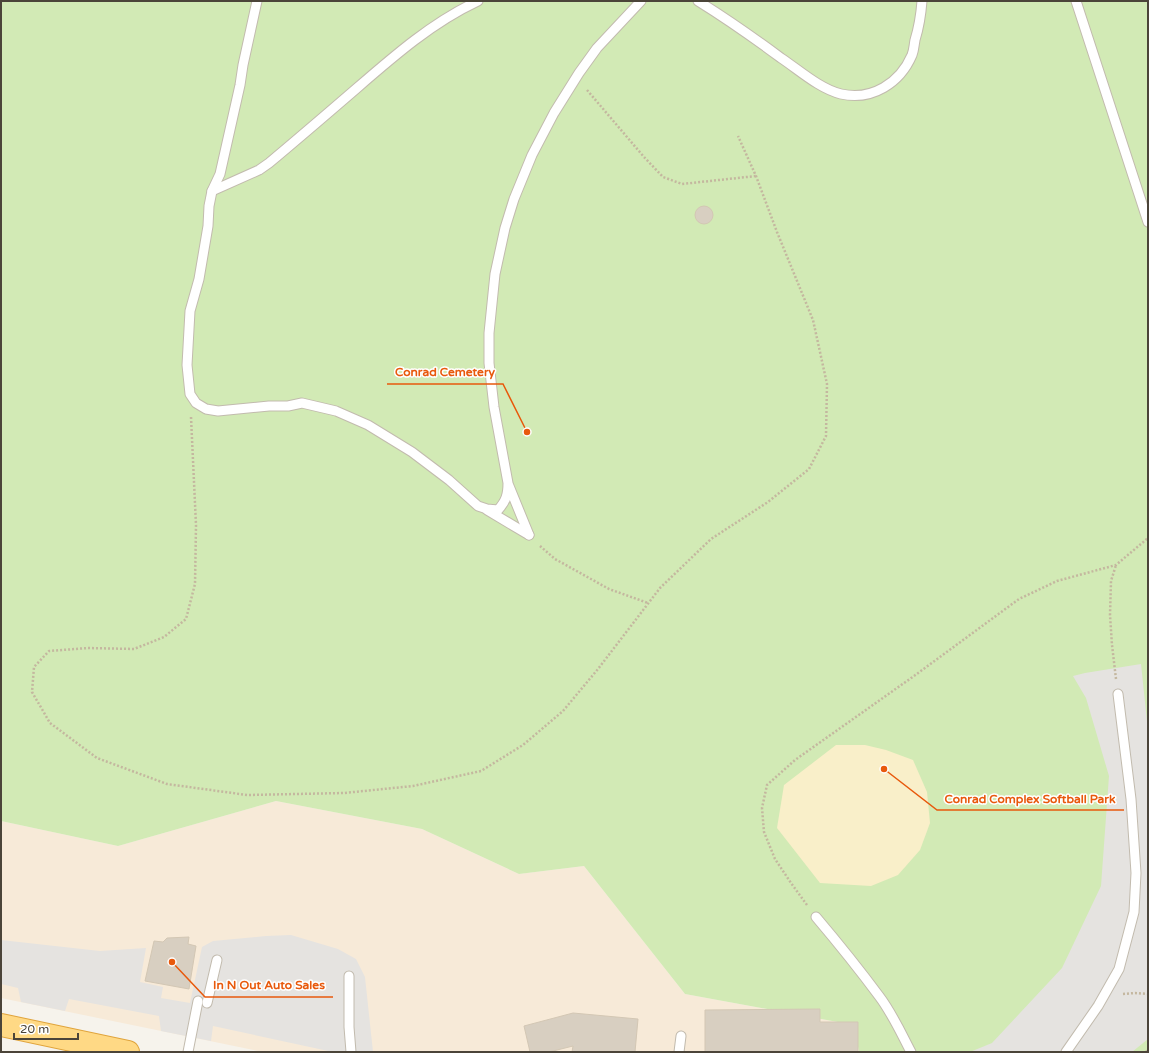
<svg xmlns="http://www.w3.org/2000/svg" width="1149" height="1053" viewBox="0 0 1149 1053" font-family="'Varela Round',sans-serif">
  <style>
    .commercial { fill: #f7ead8 }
    .green { fill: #d2eab5 }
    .sand { fill: #f9efc9 }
    .parking { fill: #e5e3e0 }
    .building { fill: #d8cfc1; stroke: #d3c7b4 }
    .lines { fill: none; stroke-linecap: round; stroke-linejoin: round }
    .service-casing { stroke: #c2bbae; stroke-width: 11 }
    .trunk-casing { stroke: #e0a43c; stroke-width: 24 }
    .path { stroke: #c4b79f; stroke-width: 2.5; stroke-dasharray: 2 2; stroke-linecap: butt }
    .service { stroke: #fff; stroke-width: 9 }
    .trunk { stroke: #ffd985; stroke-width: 22 }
    .leader { fill: none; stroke: #e8590c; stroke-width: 1.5 }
    .callout-dot { fill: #e8590c; stroke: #fff; stroke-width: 1.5 }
    .callout-label { font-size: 12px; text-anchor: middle; font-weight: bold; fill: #e8590c; stroke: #fff; stroke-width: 3; stroke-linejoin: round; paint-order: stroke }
  </style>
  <rect width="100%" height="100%" fill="#f6f3ec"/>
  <polygon class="commercial" points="276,801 422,829 519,874 584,866 685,994 854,1025 859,1052 263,1052 1,998 1,821 118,846"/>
  <polygon class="green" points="1,1 1148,1 1148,1052 859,1052 854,1025 685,994 584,866 519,874 422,829 276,801 118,846 1,821"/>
  <polygon class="sand" points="836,745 865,745 886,750 913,760 927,792 930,823 920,850 898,875 871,886 820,883 777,828 784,785"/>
  <g class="parking">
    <polygon points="1141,664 1148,731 1148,1039 1132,1052 970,1052 992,1043 1062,968 1101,886 1109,776 1086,698 1073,676 1085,673"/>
    <polygon points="291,935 338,949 356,959 365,977 373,1052 333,1052 213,1026 211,1041 161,1031 159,1016 69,999 65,1011 21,1002 18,988 1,984 1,940 100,951 146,948 140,982 163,987 161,998 190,1003 202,947 213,941 266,936"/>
  </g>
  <g class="building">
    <circle cx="704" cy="215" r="9"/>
    <polygon points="189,937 188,944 196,946 189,989 145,981 154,941 163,942 167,938"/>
    <polygon points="820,1009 820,1022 858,1022 858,1052 705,1052 705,1010"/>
    <polygon points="573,1013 638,1019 635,1052 572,1052 573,1046 549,1052 530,1052 524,1026"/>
  </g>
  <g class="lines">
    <defs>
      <g id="service">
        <path d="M257 1 243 65 240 85 220 174 212 191 209 206 208 226 199 279 190 311 187 365 190 394 196 403 206 409 218 411 269 406H288L302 403 336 411 368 425 412 452 449 480 478 506 487 509 498 510C506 501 508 495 508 483L494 407 489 363V333L495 274 505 228 514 199 532 155 554 113 579 73 597 48 641 1"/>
        <path d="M698 1C727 19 754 38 781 58 799 70 820 89 841 94 872 101 900 83 912 55 914 50 914 45 915 40 919 27 921 14 922 1"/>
        <polyline points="1076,1 1148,222"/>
        <path d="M212 191 259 170 269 163C299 138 328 113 357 88 395 55 433 22 478 1"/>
        <polyline points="509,486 529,535"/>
        <polyline points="487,510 529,535"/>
        <path d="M816 917C838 943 859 969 879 996 892 1013 901 1033 911 1052"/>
        <polyline points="349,976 349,1027 351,1052"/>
        <polyline points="207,1003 217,960"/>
        <polyline points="188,1052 198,1001"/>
        <polyline points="679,1052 681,1036"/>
        <polyline points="1066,1052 1098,1006 1119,969 1134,912 1136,873 1131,799 1118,694"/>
      </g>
      <polyline id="trunk" points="1,1025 128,1052"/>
    </defs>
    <use href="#service" class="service-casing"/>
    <use href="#trunk" class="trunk-casing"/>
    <g class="path">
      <polyline points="587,90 644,157 663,177 682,184 756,176"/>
      <polyline points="191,417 196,525 195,584 186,619 164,637 134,649 88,648 49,651 34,667 32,692 50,723 97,758 167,784 247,795 344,793 413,786 481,771 523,745 563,711 598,669 660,588 711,539 768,502 809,469 826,436 827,384 813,320 777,232 756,176 738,136"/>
      <polyline points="540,546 555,559 609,589 648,603"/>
      <polyline points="1116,679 1112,645 1110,615 1111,581 1116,565"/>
      <polyline points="807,905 791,883 775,859 764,832 762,808 767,785 795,760 914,676 1019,599 1057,581 1116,565 1148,538"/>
      <polyline points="1123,994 1135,993 1148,994"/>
      <polyline points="1146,1052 1148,1050"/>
    </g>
    <use href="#service" class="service"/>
    <use href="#trunk" class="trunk"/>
  </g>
  <path class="leader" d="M527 432L503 384H387M884 769L937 810H1124M172 962L205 997H333"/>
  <g class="callout-dot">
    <circle cx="527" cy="432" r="4"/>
    <circle cx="884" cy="769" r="4"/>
    <circle cx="172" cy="962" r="4"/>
  </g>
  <g class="callout-label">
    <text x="445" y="376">Conrad Cemetery</text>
    <text x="1030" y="803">Conrad Complex Softball Park</text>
    <text x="269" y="989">In N Out Auto Sales</text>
  </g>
  <rect width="1149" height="1053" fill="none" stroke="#4b4439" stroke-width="4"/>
  <path d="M14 1033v6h64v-6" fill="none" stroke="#4b4439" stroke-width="2"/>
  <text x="20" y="1033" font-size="12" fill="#4b4439" stroke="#ffffff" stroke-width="3" paint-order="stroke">20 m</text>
</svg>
